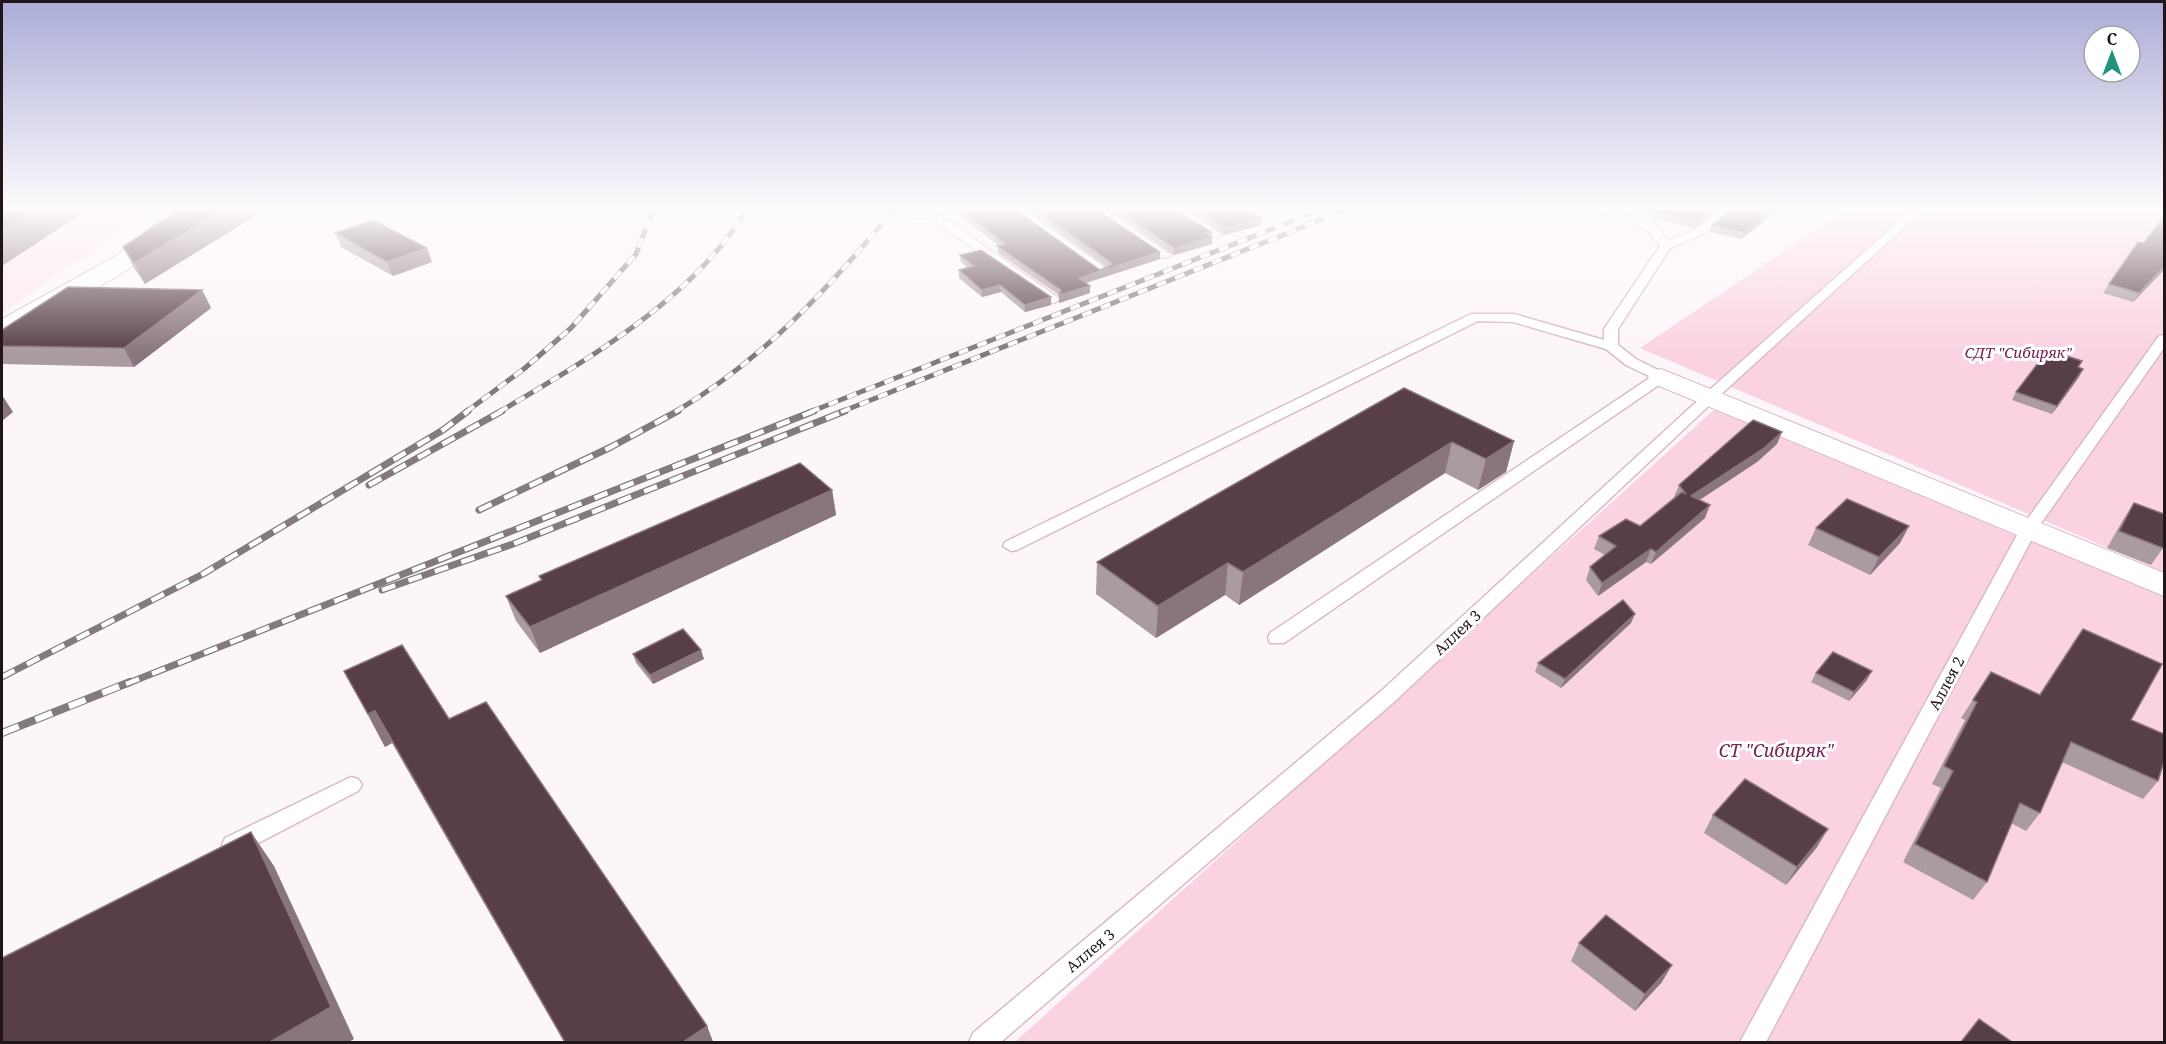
<svg xmlns="http://www.w3.org/2000/svg" width="2166" height="1044" viewBox="0 0 2166 1044" font-family="'Noto Serif',serif">
  <style>
    .built { fill: #ffe7f0 }
    .green { fill: #fad2e2 }
    .lines { fill: none; stroke-linecap: round; stroke-linejoin: round }
    .service-casing { stroke: #d9bbc7; stroke-width: 3 }
    .minor-casing { stroke: #d9bbc7; stroke-width: 2 }
    .service { fill: #fff; fill-rule: evenodd }
    .minor { fill: #fff; fill-rule: evenodd }
    .rail-far2-casing { stroke: #837a7e; stroke-width: 5 }
    .rail-far1-casing { stroke: #837a7e; stroke-width: 7 }
    .rail-casing { stroke: #837a7e; stroke-width: 8 }
    .rail-far2 { stroke: #fff; stroke-width: 4; stroke-dasharray: 10; stroke-linecap: butt }
    .rail-far1 { stroke: #fff; stroke-width: 4.5; stroke-dasharray: 14; stroke-linecap: butt }
    .rail { stroke: #fff; stroke-width: 6; stroke-dasharray: 18; stroke-linecap: butt }
    .wall { fill: #aa9aa1 }
    .shaded-wall { fill: #89757e }
    .building { fill: #573e49; stroke: #89757e; stroke-width: 1.5 }
    .labels { text-anchor: middle; dominant-baseline: central; stroke-width: 6; stroke-linejoin: round; paint-order: stroke }
    .park-label { font-size: 15px; font-style: italic; fill: #79204f; stroke: #fff }
    .street-label { font-size: 15px; fill: #20161a; stroke: #fff }
    .near-park-label { font-size: 18px; font-style: italic; fill: #79204f; stroke: #fff }
  </style>
  <rect width="100%" height="100%" fill="#fdf6f9"/>
  <polygon class="built" points="2,208 154,208 2,313"/>
  <g class="green">
    <polygon points="1848,208 2164,208 2164,572 1640,348"/>
    <polygon points="1716,408 2164,596 2164,1042 1015,1042"/>
  </g>
  <g class="lines">
    <defs>
      <g id="service">
        <polygon points="893,208 940,215 1060,299 1054,303 1050,302 933,220 889,213 888,211"/>
        <polygon points="1008,208 1020,208 1111,272 1101,275"/>
        <polygon points="1089,208 1101,208 1172,256 1162,258"/>
        <polygon points="1166,208 1178,208 1222,235 1212,237"/>
        <polygon points="1247,208 1259,208 1262,211 1257,214"/>
        <polygon points="1588,208 1603,208 1640,220 1631,208 1642,208 1668,241 1697,229 1723,208 1735,208 1705,233 1670,248 1618,329 1618,345 1636,359 1666,374 1666,380 1284,643 1270,643 1268,638 1270,633 1651,377 1626,365 1606,349 1513,322 1478,321 1017,550 1011,551 1003,546 1005,542 1471,314 1514,314 1604,340 1604,329 1660,246 1648,231"/>
        <polygon points="1914,208 1925,208 1716,399 1394,702 1001,1042 969,1042 973,1033 1380,692 1706,393"/>
        <polygon points="2164,335 2164,348 2037,529 1766,1042 1740,1042 2021,528 2159,336"/>
        <polygon points="351,777 358,779 362,785 358,791 241,852 233,854 225,852 222,845 225,838"/>
      </g>
      <g id="minor">
        <path d="M175 208H197C165 255 96 288 47 315 33 322 18 333 2 336V319L116 256Z"/>
        <polygon points="869,208 901,208 903,211 900,215 893,217 872,212"/>
        <polygon points="1661,369 2164,573 2164,596 1652,383 1648,377 1652,371"/>
      </g>
    </defs>
    <use href="#service" class="service-casing"/>
    <use href="#minor" class="minor-casing"/>
    <use href="#service" class="service"/>
    <use href="#minor" class="minor"/>
    <defs>
      <g id="rail-far2">
        <polyline points="466,412 525,368 571,328 636,254 654,208"/>
        <path d="M499 412C583 363 699 295 747 208"/>
        <path d="M675 412C764 359 830 287 895 208"/>
        <polyline points="810,412 1325,208"/>
        <polyline points="841,412 1350,208"/>
      </g>
      <g id="rail-far1">
        <polyline points="369,485 502,411"/>
        <polyline points="479,510 611,447 678,411"/>
        <polyline points="382,590 513,544 845,411"/>
        <polyline points="2,677 203,574 443,430 468,411"/>
        <polyline points="126,684 814,411"/>
      </g>
      <polyline id="rail" points="2,733 130,682"/>
    </defs>
    <use href="#rail-far2" class="rail-far2-casing"/>
    <use href="#rail-far1" class="rail-far1-casing"/>
    <use href="#rail" class="rail-casing"/>
    <use href="#rail-far2" class="rail-far2"/>
    <use href="#rail-far1" class="rail-far1"/>
    <use href="#rail" class="rail"/>
  </g>
  <g class="wall">
    <polygon points="181,208 145,284 134,268 123,247"/>
    <polygon points="949,208 1013,208 1100,270 1107,267 1024,208 1095,208 1160,252 1160,259 1086,283 1090,286 1090,293 1059,303 1059,295 998,253 998,245"/>
    <polygon points="1105,208 1173,208 1212,237 1212,244 1174,255"/>
    <polygon points="1182,208 1244,208 1262,218 1261,225 1224,235"/>
    <polygon points="1644,208 1720,208 1694,228 1653,218"/>
    <polygon points="1781,208 1741,239 1710,232 1712,225"/>
    <polygon points="2164,216 2164,270 2133,302 2103,293 2109,284 2144,243"/>
    <polygon points="335,233 432,262 393,276 341,247"/>
    <polygon points="960,255 1051,305 1025,312 1001,292 982,297 959,278 959,270 968,268 961,262"/>
    <polygon points="202,290 211,308 134,367 2,364 2,330"/>
    <polygon points="2078,367 2079,377 2052,414 2012,400 2016,392"/>
    <polygon points="1404,388 1514,441 1506,472 1478,490 1445,473 1239,605 1225,595 1156,638 1096,594 1097,562"/>
    <polygon points="1777,444 1757,462 1699,500 1705,518 1651,564 1646,562 1598,596 1586,580 1590,567 1605,555 1594,549 1599,536 1640,526 1675,498 1674,497 1679,485"/>
    <polygon points="832,490 836,515 540,653 516,621 506,596 541,581 539,576"/>
    <polygon points="2134,503 2163,548 2151,565 2107,548 2123,520"/>
    <polygon points="1909,526 1900,543 1870,575 1808,545 1816,528"/>
    <polygon points="1631,623 1561,688 1535,672 1538,663"/>
    <polygon points="2083,629 2131,720 2158,781 2143,799 2062,762 2040,813 2026,831 2011,823 1987,882 1973,900 1903,862 1941,788 1932,784 1965,720 1961,718 1991,672 2039,695"/>
    <polygon points="633,654 704,659 653,684 636,663"/>
    <polygon points="344,671 449,719 707,1026 713,1042 564,1042 392,743 385,747"/>
    <polygon points="1816,673 1867,680 1849,701 1811,682"/>
    <polygon points="1713,815 1817,847 1786,885 1704,833"/>
    <polygon points="1579,943 1662,982 1635,1011 1571,961"/>
  </g>
  <g class="shaded-wall">
    <polygon points="37,208 90,208 2,266 2,230"/>
    <polygon points="227,208 268,208 145,284 134,263"/>
    <polygon points="1713,208 1720,208 1694,228 1696,221"/>
    <polygon points="1775,208 1781,208 1741,239 1744,232"/>
    <polygon points="1262,218 1261,225 1224,235 1225,228"/>
    <polygon points="1212,232 1212,244 1174,255 1174,248"/>
    <polygon points="427,248 432,262 393,276 387,262"/>
    <polygon points="1160,252 1160,259 1079,285 1079,278"/>
    <polygon points="2164,267 2164,270 2133,302 2139,293"/>
    <polygon points="1000,285 1001,292 982,297 982,290"/>
    <polygon points="1090,286 1090,293 1059,303 1059,295"/>
    <polygon points="202,290 211,308 134,367 124,348"/>
    <polygon points="1051,297 1051,305 1025,312 1025,305"/>
    <polygon points="2083,369 2079,377 2052,414 2057,406"/>
    <polygon points="2,395 13,412 2,421"/>
    <polygon points="1782,432 1777,444 1757,462 1686,509 1691,496"/>
    <polygon points="1514,441 1506,472 1478,490 1486,459"/>
    <polygon points="1452,442 1445,473 1239,605 1243,572"/>
    <polygon points="832,490 836,515 540,653 530,627"/>
    <polygon points="1710,505 1705,518 1651,564 1656,552"/>
    <polygon points="1909,526 1900,543 1870,575 1879,557"/>
    <polygon points="1651,549 1646,562 1598,596 1602,583"/>
    <polygon points="1228,563 1225,595 1156,638 1158,606"/>
    <polygon points="1635,614 1631,623 1561,688 1565,679"/>
    <polygon points="701,650 704,659 653,684 650,675"/>
    <polygon points="1872,671 1867,680 1849,701 1854,692"/>
    <polygon points="375,711 392,743 385,747 368,714"/>
    <polygon points="1828,829 1817,847 1786,885 1797,867"/>
    <polygon points="251,832 274,866 354,1039 349,1042 270,1042"/>
    <polygon points="1672,965 1662,982 1635,1011 1645,994"/>
    <polygon points="707,1026 713,1042 683,1042"/>
  </g>
  <g class="building">
    <polygon points="2,208 37,208 2,230"/>
    <polygon points="181,208 227,208 134,263 123,247"/>
    <polygon points="958,208 1013,208 1100,270 1113,264 1033,208 1095,208 1160,252 1079,278 1090,286 1059,295 1061,290 997,246 1005,244"/>
    <polygon points="1115,208 1173,208 1212,232 1206,233 1212,237 1174,248"/>
    <polygon points="1193,208 1244,208 1262,218 1225,228"/>
    <polygon points="1652,208 1713,208 1696,221 1655,212"/>
    <polygon points="1733,208 1775,208 1744,232 1712,225"/>
    <polygon points="2164,216 2164,267 2139,293 2109,284 2138,242 2144,243"/>
    <polygon points="373,220 427,248 387,262 335,233"/>
    <polygon points="981,250 1051,297 1025,305 1000,285 982,290 959,270 974,266 960,255"/>
    <polygon points="68,287 202,290 124,348 2,346 2,330"/>
    <polygon points="2048,350 2082,361 2078,367 2083,369 2057,406 2016,392"/>
    <polygon points="1404,388 1514,441 1486,459 1452,442 1243,572 1228,563 1158,606 1097,562"/>
    <polygon points="1753,420 1782,432 1763,449 1691,496 1710,505 1656,552 1651,549 1602,583 1590,567 1616,546 1599,536 1626,519 1640,526 1682,492 1686,494 1679,485"/>
    <polygon points="800,463 832,490 530,627 506,596 542,580 539,576"/>
    <polygon points="1847,499 1909,526 1879,557 1816,528"/>
    <polygon points="2134,503 2164,514 2164,545 2163,548 2119,531"/>
    <polygon points="1623,600 1635,614 1565,679 1538,663"/>
    <polygon points="683,629 701,650 650,675 633,654"/>
    <polygon points="2083,629 2162,664 2131,720 2164,734 2164,761 2158,781 2071,742 2040,813 2020,803 1987,882 1915,844 1953,771 1944,766 1977,702 1973,700 1991,672 2040,695"/>
    <polygon points="402,645 449,719 486,702 707,1026 683,1042 565,1042 375,711 368,714 344,671"/>
    <polygon points="1833,652 1872,671 1854,692 1816,673"/>
    <polygon points="1745,779 1828,829 1797,867 1713,815"/>
    <polygon points="251,832 331,1007 270,1042 2,1042 2,958"/>
    <polygon points="1606,915 1672,965 1645,994 1579,943"/>
    <polygon points="1979,1019 2012,1042 1961,1042"/>
  </g>
  <linearGradient id="sky" x2="0" y2="1"><stop stop-color="#aaacd8"/><stop offset="0.59" stop-color="#fefbfc"/><stop offset="1" stop-color="#fefbfc" stop-opacity="0"/></linearGradient>
  <rect width="2166" height="354" fill="url(#sky)"/>
  <g class="labels">
    <g class="park-label">
      <text x="2018" y="352">СДТ "Сибиряк"</text>
    </g>
    <g class="street-label">
      <text transform="translate(1457 632) rotate(-43)">Аллея 3</text>
      <text transform="translate(1946 683) rotate(-62)">Аллея 2</text>
      <text transform="translate(1090 950) rotate(-40)">Аллея 3</text>
    </g>
    <g class="near-park-label">
      <text x="1776" y="750">СТ "Сибиряк"</text>
    </g>
  </g>
  <rect width="2166" height="1044" fill="none" stroke="#20161a" stroke-width="6"/>
  <g transform="translate(2112 54)"><circle r="28" fill="#ffffff" stroke="#a6a2a3" stroke-width="1.5"/>
  <path d="M0-4.5L10 22L0 15L-10 22Z" fill="#1f9478"/>
  <text y="-9" font-size="16" font-weight="bold" text-anchor="middle" fill="#20161a">С</text>
  </g>
</svg>
